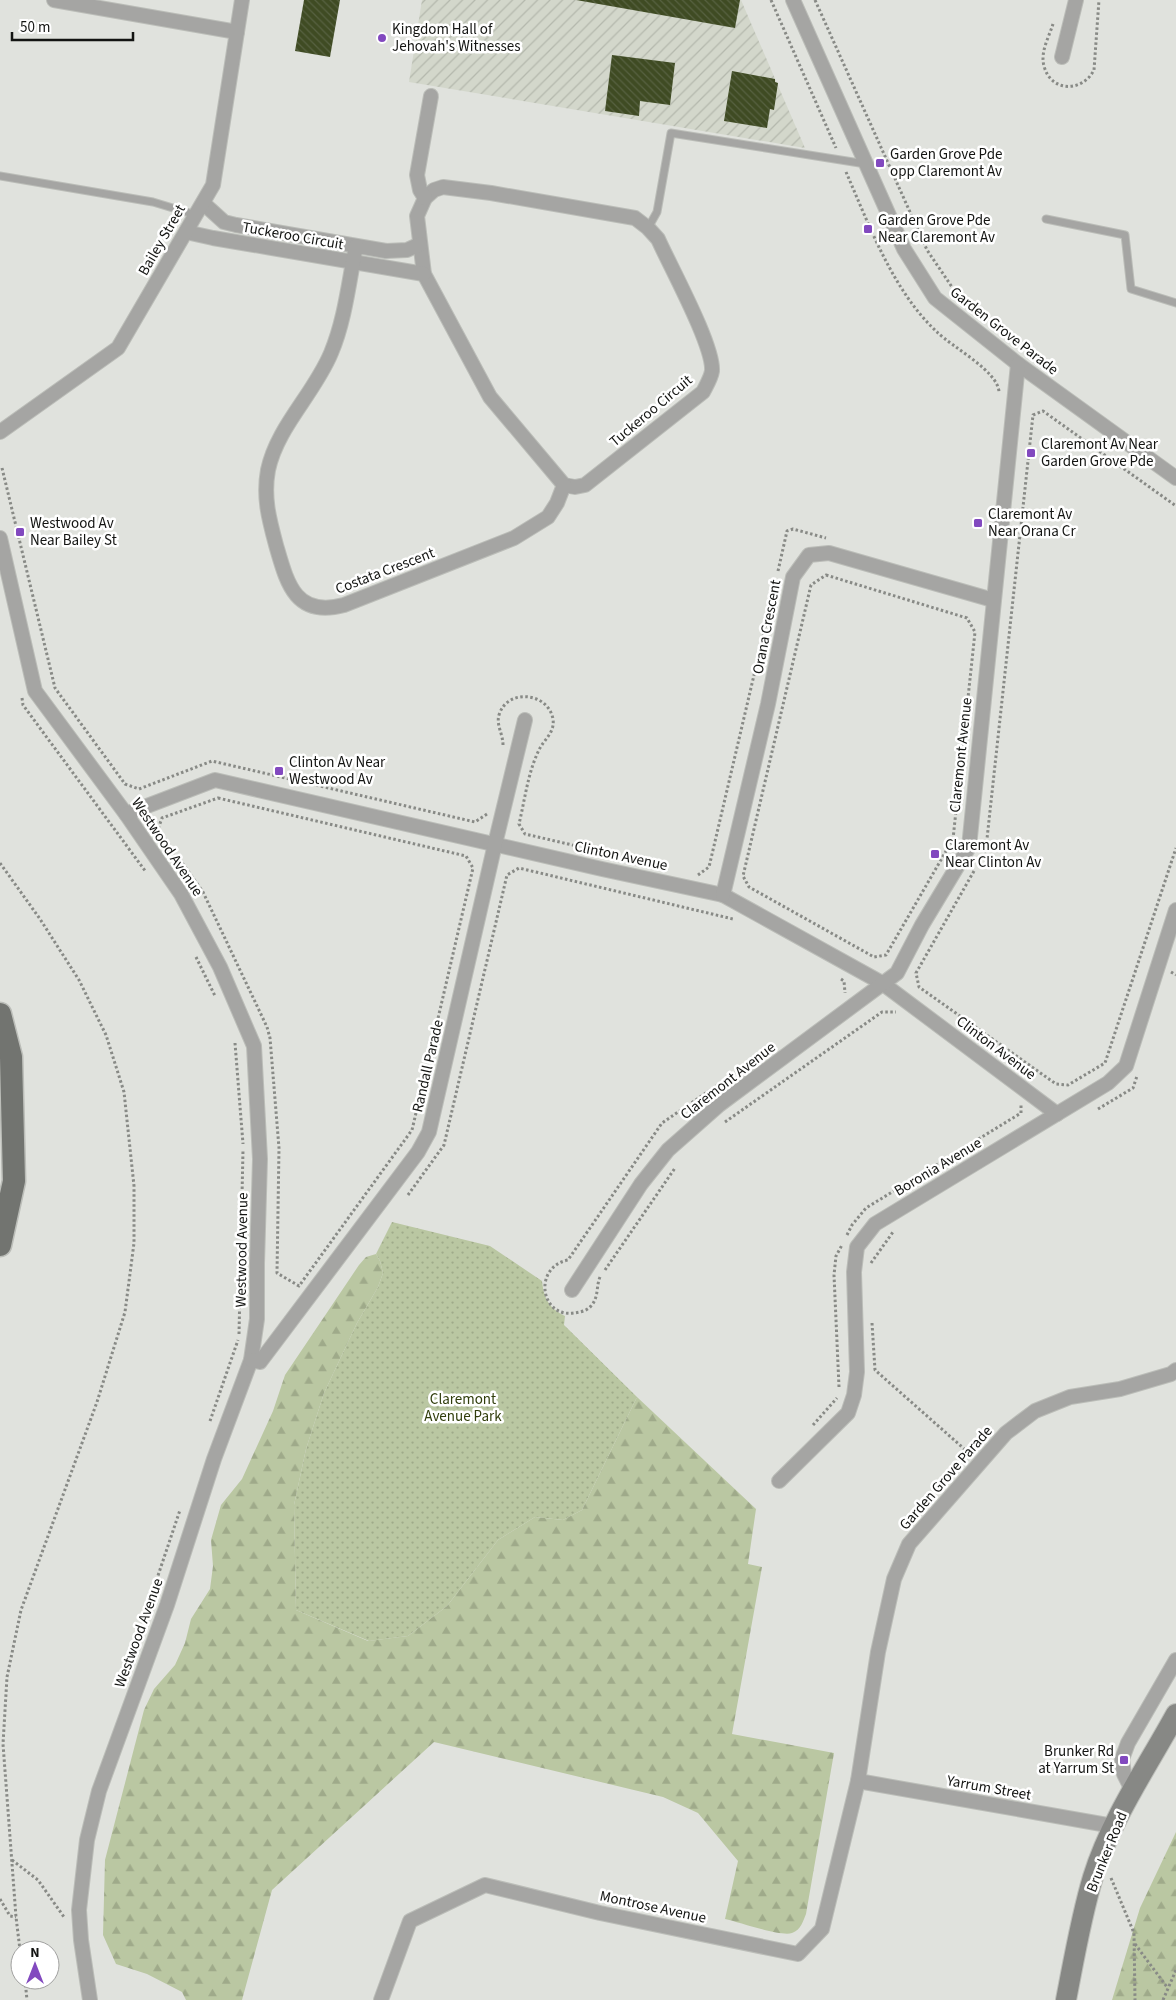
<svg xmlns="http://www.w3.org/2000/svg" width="1176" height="2000" viewBox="0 0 1176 2000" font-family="'Source Sans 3',sans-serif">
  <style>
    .industrial { fill: url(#industrial-furrows) }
    .grass { fill: url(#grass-dots) }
    .forest { fill: url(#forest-firs) }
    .building { fill: url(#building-back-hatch) }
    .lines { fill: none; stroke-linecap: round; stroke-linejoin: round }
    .service-casing { stroke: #bbbdb8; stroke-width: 9 }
    .minor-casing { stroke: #bbbdb8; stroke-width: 16 }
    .secondary-casing { stroke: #bbbdb8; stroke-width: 22 }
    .primary-casing { stroke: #bbbdb8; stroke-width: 25 }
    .path { stroke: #888a86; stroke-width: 3; stroke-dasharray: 2.5 2.5; stroke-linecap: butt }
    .service { stroke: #a5a5a3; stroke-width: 7 }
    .minor { stroke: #a5a5a3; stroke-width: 14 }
    .secondary { stroke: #878885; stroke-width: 20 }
    .primary { stroke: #727470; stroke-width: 22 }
    .poi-dot { fill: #8249bf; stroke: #fff; stroke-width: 2 }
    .labels { text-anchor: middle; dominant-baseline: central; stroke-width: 5; stroke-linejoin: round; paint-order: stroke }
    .poi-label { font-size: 15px; fill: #131412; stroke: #fff; text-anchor: start }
    .street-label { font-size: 15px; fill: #131412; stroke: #fff }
    .park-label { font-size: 15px; fill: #303d0b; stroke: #fff }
  </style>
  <defs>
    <pattern id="industrial-furrows" width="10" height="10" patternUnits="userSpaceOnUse" patternTransform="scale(1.25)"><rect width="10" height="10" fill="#d3d7cb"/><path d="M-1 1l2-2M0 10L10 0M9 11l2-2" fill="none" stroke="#b4b8ad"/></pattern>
    <pattern id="grass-dots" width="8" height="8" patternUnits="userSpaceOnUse" patternTransform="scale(1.25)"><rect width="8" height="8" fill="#bac7a2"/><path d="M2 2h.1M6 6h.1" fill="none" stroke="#9faa8a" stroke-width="1.8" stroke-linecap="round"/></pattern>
    <pattern id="forest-firs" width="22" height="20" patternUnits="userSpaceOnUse" patternTransform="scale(1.25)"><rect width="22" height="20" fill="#bac7a2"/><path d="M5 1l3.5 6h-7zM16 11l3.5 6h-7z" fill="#9faa8a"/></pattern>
    <pattern id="building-back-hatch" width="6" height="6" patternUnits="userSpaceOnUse" patternTransform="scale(1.25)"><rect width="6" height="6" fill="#3f4b23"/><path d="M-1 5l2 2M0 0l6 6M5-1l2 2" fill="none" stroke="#576141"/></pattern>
  </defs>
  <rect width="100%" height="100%" fill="#e0e2dd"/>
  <polygon class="industrial" points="422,0 741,0 805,148 409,82"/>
  <path class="grass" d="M392 1222 490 1246 542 1281C544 1299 549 1308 565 1316L564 1325 637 1397 582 1510 563 1520 535 1517 498 1540 447 1606 408 1636 369 1641 296 1610 294 1505 306 1449 324 1393 357 1323 378 1287 383 1273 380 1261 376 1254Z"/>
  <g class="forest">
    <path d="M376 1254 380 1261 383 1273 378 1287 357 1323 324 1393 306 1449 294 1505 296 1610 368 1641 408 1636 447 1606 498 1540 535 1517 563 1520 582 1510 637 1397 756 1509 748 1564 762 1567 732 1734 834 1753 806 1914C803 1921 801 1930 792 1933 781 1937 739 1922 725 1919L738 1861 698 1813 663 1797 434 1742 272 1890 242 2000H186L182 1992 147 1974 116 1964 103 1935 105 1860 144 1710 154 1689 175 1665 185 1643 191 1619 210 1589 213 1566 211 1540 221 1505 242 1479 273 1411 285 1375 359 1265 366 1257Z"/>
    <polygon points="1176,1832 1176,2000 1112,2000 1140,1908"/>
  </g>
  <g class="building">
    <polygon points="304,0 340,0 330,57 295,51"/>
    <polygon points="576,0 740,0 735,28"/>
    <polygon points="612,55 675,63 670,105 640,101 639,116 605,111"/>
    <polygon points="732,71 775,79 775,82 778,83 774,110 770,109 767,128 724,121"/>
  </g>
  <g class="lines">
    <defs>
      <g id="service">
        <polyline points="0,176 153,202 196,215"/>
        <polyline points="1046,219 1125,235 1131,289 1176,303"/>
        <polyline points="648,228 657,212 671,133 866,164"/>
      </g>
      <g id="minor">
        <polyline points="54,0 237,32"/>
        <polyline points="793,0 904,249 935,298 1018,364 1176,478"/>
        <polyline points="1062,57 1076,0"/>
        <path d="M443 187 491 193 635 218 648 228 658 239C670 266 714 346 712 371 711 378 706 386 703 392L585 485 575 487 564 485 490 397 424 274 417 216 425 198 434 190Z"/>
        <polyline points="425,198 420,190 417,175 431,96"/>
        <polyline points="203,203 224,222 236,225 386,251 407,250 420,244"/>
        <polyline points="186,232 213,238 424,274"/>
        <path d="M356 246C349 281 345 320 331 353 314 394 277 427 268 470 263 497 269 519 276 545 287 583 295 618 344 605L514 538 548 517 557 503 564 485"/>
        <polyline points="0,432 118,348 213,185 242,0"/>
        <polyline points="0,538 35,691 126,814 181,894 220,967 254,1046 260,1159 257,1263 257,1319 251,1360 214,1459 167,1605 99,1791 87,1840 79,1910 81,1940 90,2000"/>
        <polyline points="126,814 215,780 602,869 723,895 882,983 1057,1114"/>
        <polyline points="723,895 768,704 793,577 809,555 829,553 993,600"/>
        <polyline points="572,1290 641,1184 668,1150 719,1105 897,973 922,925 969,847 1018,364"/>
        <polyline points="251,1360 260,1362 418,1152 429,1132 495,844 525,720"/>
        <polyline points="779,1481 848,1413 854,1395 857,1372 854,1272 857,1247 875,1224 1108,1083 1126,1066 1176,910"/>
        <polyline points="858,1781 1113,1826"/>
        <polyline points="1133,1792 1124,1774 1122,1759 1128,1743 1176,1660"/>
        <polyline points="381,2000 410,1921 485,1885 600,1913 798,1954 822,1929 858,1781 878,1652 894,1579 909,1544 1006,1433 1035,1411 1070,1397 1120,1389 1171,1374 1176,1370"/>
      </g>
      <path id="secondary" d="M1066 2000C1074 1959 1081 1917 1093 1877 1111 1819 1147 1767 1176 1714"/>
      <polyline id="primary" points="0,1014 11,1057 14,1181 0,1245"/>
    </defs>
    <use href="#service" class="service-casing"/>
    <use href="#minor" class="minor-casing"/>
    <use href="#secondary" class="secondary-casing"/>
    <use href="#primary" class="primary-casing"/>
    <g class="path">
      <polyline points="771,0 836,148"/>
      <polyline points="815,0 927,250 954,290 969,304"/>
      <path d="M1053 24C1049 37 1040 52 1044 66 1051 93 1083 92 1094 70L1099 0"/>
      <path d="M846 172C870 227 893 291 937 332 952 347 998 371 999 392"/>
      <polyline points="2,468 55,688 125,784 139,789 212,761 475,822 487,814"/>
      <polyline points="778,571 787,531 793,529 826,538"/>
      <polygon points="826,575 967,618 975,632 953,839 886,955 874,957 749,887 743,876 811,585"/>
      <polyline points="22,698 23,705 146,872"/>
      <path d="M503 745C503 734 496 725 499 715 507 688 548 692 553 719 555 733 544 739 539 750 528 772 525 799 519 824L525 834 607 853"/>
      <polygon points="218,798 466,856 473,868 412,1130 299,1286 277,1273 279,1148 270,1038 267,1027 203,892 158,829 162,818"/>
      <polyline points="984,852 986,848 1033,415 1043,411 1176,506"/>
      <polyline points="0,863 40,919 79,980 106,1035 124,1092 134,1186 134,1243 125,1312 97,1402 21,1610 7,1677 3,1744 16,1917 20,1950"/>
      <polyline points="974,871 916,973 919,987 1056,1084 1068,1085 1105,1063 1176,848"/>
      <polyline points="698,875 709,867 773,594"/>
      <polyline points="196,957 215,996"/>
      <polyline points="1171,972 1176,975"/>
      <polyline points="841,979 844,981 845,993"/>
      <polyline points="235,1043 243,1144"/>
      <polyline points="1098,1109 1133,1088 1137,1076"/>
      <polyline points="725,1122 882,1012 896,1012"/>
      <polyline points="408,1195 444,1145 507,875 519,868 733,919"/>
      <polyline points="847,1235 852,1225 866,1208 1021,1113 1021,1105"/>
      <polyline points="871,1263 893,1232"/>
      <polyline points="605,1270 675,1168"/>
      <path d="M600 1277C596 1286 599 1297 591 1306 587 1311 580 1312 574 1313 540 1318 533 1267 568 1260L662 1123 738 1071"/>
      <polyline points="872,1323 875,1370 970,1454"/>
      <polyline points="239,1334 243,1150"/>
      <polyline points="839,1387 834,1275 836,1256 842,1245"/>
      <polyline points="210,1421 238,1340"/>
      <polyline points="813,1425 837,1398"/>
      <polyline points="131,1656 180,1510"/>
      <polyline points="12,1860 38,1880 64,1917"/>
      <polyline points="1111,1878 1134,1933 1135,2000"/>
      <polyline points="0,1899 10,1916 16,1917"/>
      <polyline points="1135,1944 1167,1987"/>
      <polyline points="25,1980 27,2000"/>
      <polyline points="1163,2000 1176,1970"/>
    </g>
    <use href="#service" class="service"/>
    <use href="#minor" class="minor"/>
    <use href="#secondary" class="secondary"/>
    <use href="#primary" class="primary"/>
  </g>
  <g class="poi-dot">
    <circle cx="382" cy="38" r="5"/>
    <rect x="875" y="158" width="10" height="10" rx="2.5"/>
    <rect x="863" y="224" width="10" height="10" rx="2.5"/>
    <rect x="1026" y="448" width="10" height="10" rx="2.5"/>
    <rect x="973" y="518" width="10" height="10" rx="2.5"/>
    <rect x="15" y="527" width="10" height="10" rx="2.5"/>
    <rect x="274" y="766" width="10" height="10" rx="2.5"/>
    <rect x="930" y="849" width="10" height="10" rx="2.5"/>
    <rect x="1119" y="1755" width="10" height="10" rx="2.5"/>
  </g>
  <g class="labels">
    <g class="poi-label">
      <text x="392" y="29">Kingdom Hall of<tspan x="392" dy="17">Jehovah's Witnesses</tspan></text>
      <text x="890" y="154">Garden Grove Pde<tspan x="890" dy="17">opp Claremont Av</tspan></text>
      <text x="878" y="220">Garden Grove Pde<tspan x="878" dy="17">Near Claremont Av</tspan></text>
      <text x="1041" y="444">Claremont Av Near<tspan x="1041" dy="17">Garden Grove Pde</tspan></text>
      <text x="988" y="514">Claremont Av<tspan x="988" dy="17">Near Orana Cr</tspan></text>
      <text x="30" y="523">Westwood Av<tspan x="30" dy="17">Near Bailey St</tspan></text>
      <text x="289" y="762">Clinton Av Near<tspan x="289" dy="17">Westwood Av</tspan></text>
      <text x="945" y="845">Claremont Av<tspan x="945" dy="17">Near Clinton Av</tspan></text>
      <text x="1114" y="1751" text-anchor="end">Brunker Rd<tspan x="1114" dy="17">at Yarrum St</tspan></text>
    </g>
    <g class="street-label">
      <text transform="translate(293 236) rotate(10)">Tuckeroo Circuit</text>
      <text transform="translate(162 240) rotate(-60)">Bailey Street</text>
      <text transform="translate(1004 331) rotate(38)">Garden Grove Parade</text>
      <text transform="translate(651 411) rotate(-40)">Tuckeroo Circuit</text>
      <text transform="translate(385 571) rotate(-21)">Costata Crescent</text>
      <text transform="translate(767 627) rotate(-79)">Orana Crescent</text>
      <text transform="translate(961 755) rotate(-84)">Claremont Avenue</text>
      <text transform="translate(167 847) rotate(56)">Westwood Avenue</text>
      <text transform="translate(621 856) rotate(12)">Clinton Avenue</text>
      <text transform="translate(996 1048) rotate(37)">Clinton Avenue</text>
      <text transform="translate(428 1066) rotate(-77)">Randall Parade</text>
      <text transform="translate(728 1081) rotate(-38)">Claremont Avenue</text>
      <text transform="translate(938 1167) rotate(-31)">Boronia Avenue</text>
      <text transform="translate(242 1250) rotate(-89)">Westwood Avenue</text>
      <text transform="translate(946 1478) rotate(-49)">Garden Grove Parade</text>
      <text transform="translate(139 1633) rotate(-70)">Westwood Avenue</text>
      <text transform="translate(989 1788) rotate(10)">Yarrum Street</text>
      <text transform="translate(1107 1852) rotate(-68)">Brunker Road</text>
      <text transform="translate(653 1907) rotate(12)">Montrose Avenue</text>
    </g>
    <g class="park-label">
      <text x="463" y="1399">Claremont<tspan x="463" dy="17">Avenue Park</tspan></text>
    </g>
  </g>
  <g transform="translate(35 1965)"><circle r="24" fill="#ffffff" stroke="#a1a1a0"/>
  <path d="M0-4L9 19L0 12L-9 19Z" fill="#8249bf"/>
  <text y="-8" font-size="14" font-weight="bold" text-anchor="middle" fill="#131412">N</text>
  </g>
  <path d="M12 32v8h121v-8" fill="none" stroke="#131412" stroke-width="2.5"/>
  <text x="20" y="32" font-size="15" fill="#131412" stroke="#ffffff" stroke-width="4" paint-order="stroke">50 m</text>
</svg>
